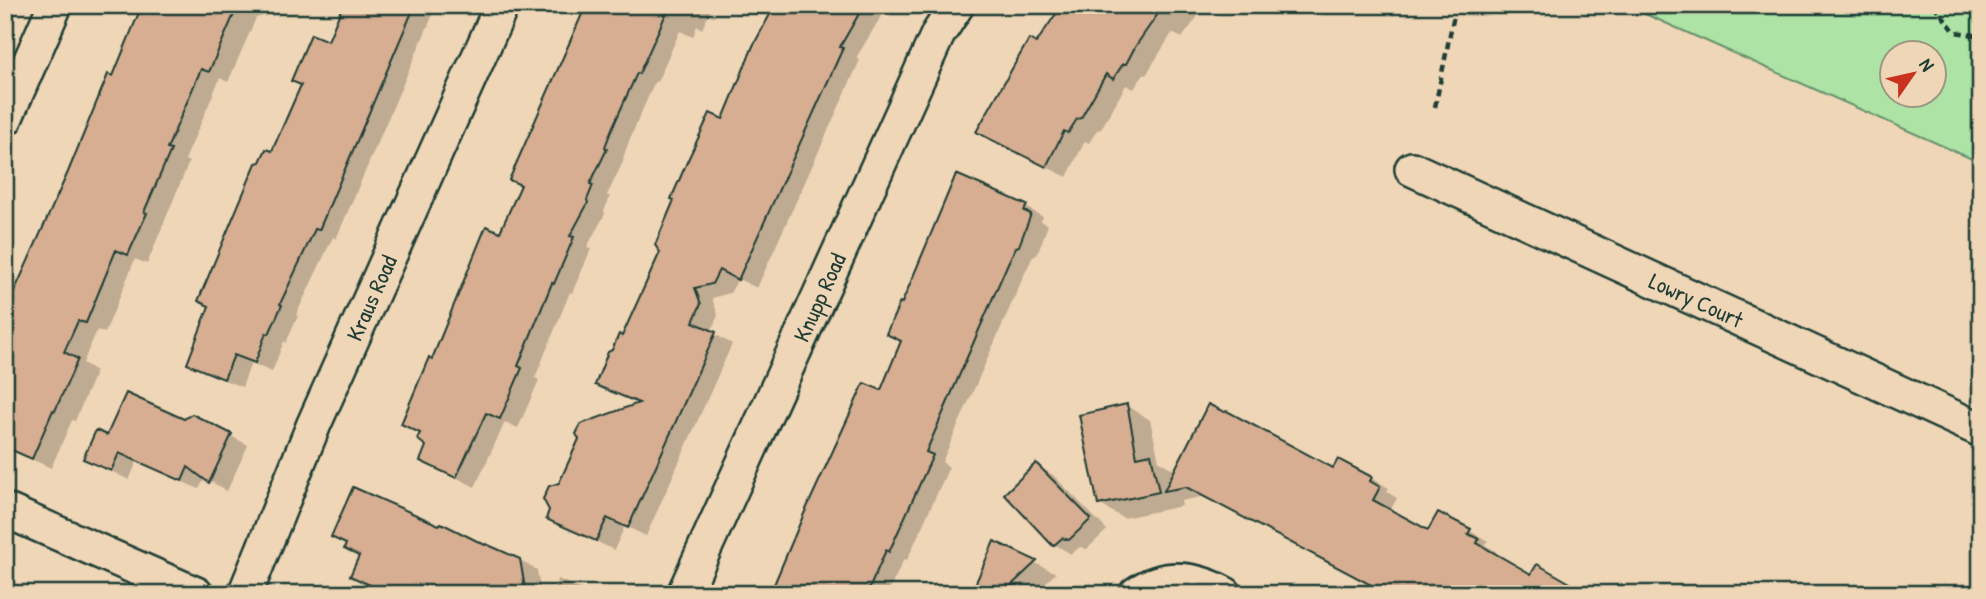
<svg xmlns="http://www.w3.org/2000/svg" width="1986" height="599" viewBox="0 0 1986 599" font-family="'Patrick Hand',sans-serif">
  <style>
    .green { fill: #ade3a5; stroke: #66906c; stroke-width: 2; fill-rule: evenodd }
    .shadow { fill: #0003 }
    .building { fill: #d7ae92; stroke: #1f3d34; stroke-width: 2 }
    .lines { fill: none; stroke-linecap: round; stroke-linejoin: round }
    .minor-casing { stroke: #1f3d34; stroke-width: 38 }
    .path { stroke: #1f3d34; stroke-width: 4.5; stroke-dasharray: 7 5; stroke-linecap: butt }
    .minor { stroke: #efd6b7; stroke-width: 33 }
    .labels { text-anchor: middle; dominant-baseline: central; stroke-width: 5; stroke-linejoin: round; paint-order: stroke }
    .street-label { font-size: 23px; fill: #1f3d34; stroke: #efd6b7 }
  </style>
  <rect width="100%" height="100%" fill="#efd6b7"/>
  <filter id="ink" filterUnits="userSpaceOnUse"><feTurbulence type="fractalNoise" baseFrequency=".0143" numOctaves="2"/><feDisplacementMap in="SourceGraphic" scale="14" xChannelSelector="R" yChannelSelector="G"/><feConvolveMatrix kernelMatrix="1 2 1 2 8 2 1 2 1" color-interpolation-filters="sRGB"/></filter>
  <g filter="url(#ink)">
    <path class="green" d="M1625 5H1981V163ZM1892 52H1934V94H1892Z"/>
    <g class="shadow">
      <polygon points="170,5 270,5 266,15 256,18 228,82 220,78 185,160 189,162 147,264 135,259 105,333 97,330 83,363 96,371 75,421 72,420 51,468 5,447 5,315 114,78"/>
      <polygon points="345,5 437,5 336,239 333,237 296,315 298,316 286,343 284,341 272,372 251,363 242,387 206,373 189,363 273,153 328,43"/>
      <polygon points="589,5 713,5 702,29 697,26 693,37 680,31 657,82 655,81 629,141 623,158 624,160 607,195 610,197 604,211 605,214 587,247 591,249 572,293 570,292 535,378 539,380 518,428 505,422 475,487 422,460 429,445 422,434 403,423 433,361 501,235 522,185"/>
      <polygon points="777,5 888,5 856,58 860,60 757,288 738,279 730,293 712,298 718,315 711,332 732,344 646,536 625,526 614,550 548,518 560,485 640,405 597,384 623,338"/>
      <polygon points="1064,5 1206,5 1182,38 1172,33 1146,75 1143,75 1134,89 1126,85 1101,129 1097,130 1089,143 1085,141 1067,177 998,143 1036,45"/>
      <polygon points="957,176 1026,207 1043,217 1041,221 1048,225 1037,255 1033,256 1025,273 942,462 949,467 907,560 904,559 888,593 772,594 882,392 903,342 903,305"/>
      <polygon points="1127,406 1150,420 1159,461 1176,471 1334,471 1371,478 1389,488 1387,492 1397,498 1390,511 1429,532 1470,531 1488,541 1485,545 1496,551 1494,555 1532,577 1586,594 1205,496 1181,501 1182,506 1123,518 1099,504"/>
      <polygon points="192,416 248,445 227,491 205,478 199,489 137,462 129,480 85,458 108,437 184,421"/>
      <polygon points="1036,465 1053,475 1107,530 1087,549 1080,547 1071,554 1054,544"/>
      <polygon points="995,544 1056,573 1038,590 1045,594 973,594"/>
      <polygon points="486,548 519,560 537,570 541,594 389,594 352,575"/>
      <polygon points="558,579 591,594 552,594"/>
      <polygon points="944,585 966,594 940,594"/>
    </g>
    <g class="building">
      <polygon points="142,5 238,5 209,72 201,69 167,149 171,150 144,212 147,213 128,255 116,250 86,323 78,321 64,352 78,359 55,411 53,410 32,459 5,447 5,312 68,172 108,74 113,76"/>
      <polygon points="343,5 415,5 319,230 315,229 280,304 282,305 269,334 266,333 255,363 234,355 224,379 187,364 209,306 198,301 256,163 260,162 266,149 272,151 301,85 291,81 311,34 328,41"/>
      <polygon points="586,5 670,5 639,74 637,73 611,131 605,147 607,149 590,184 593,185 587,200 588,203 570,236 574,237 554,284 552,283 518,366 522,368 500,419 486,413 456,478 420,461 426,446 417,439 420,433 401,424 429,357 432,359 486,226 500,232 521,185 509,180"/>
      <polygon points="775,5 864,5 840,47 843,48 738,280 719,270 712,284 695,288 701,304 693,322 716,332 628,528 607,518 596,541 546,519 549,510 543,499 549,486 559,483 579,439 576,434 581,424 639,403 595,385 608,352 612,350 619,334 622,336 660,252 655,245 674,200 671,199 687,162 710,113 723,119 753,46"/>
      <polygon points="1062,5 1164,5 1135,47 1126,64 1123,64 1113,79 1106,74 1081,118 1077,119 1068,133 1064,131 1046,167 976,132 1029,39 1036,43"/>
      <polygon points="956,174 1027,205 1024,211 1031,214 1019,246 1016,247 1008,263 926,452 933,455 889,552 886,550 867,594 770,594 803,516 864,383 881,390 901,341 886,334 900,302 902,303"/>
      <polygon points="126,393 184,419 192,414 232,434 209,483 188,467 182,481 119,453 111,471 83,459 96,430 107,435"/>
      <polygon points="1127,404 1137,457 1151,454 1159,492 1098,505 1079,415"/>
      <polygon points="1208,404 1224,412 1227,411 1333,468 1338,459 1372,477 1370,481 1380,487 1373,500 1428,530 1438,512 1471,529 1468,534 1479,539 1477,543 1531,574 1537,564 1589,594 1388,594 1186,487 1164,491"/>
      <polygon points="1036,463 1091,519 1069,540 1062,538 1053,546 1004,494"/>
      <polygon points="353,487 439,525 441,523 485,545 486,544 520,559 526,594 390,594 350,576 359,556 344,549 346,544 331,537"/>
      <polygon points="994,541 1037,561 1002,594 971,594"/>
    </g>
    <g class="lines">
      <defs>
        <g id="minor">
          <polyline points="5,119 55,5"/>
          <path id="s1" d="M1412 169 1981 430"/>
          <polyline points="5,510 196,594"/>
          <path id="s2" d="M245 594 314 424 502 5"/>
          <path id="s3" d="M684 594 938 34 957 5"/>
          <path d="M1136 594C1165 573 1195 578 1225 594"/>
        </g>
      </defs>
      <use href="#minor" class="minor-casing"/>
      <g class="path">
        <polyline points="1934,5 1955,32 1981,36"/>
        <polyline points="1435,107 1456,5"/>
      </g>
      <use href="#minor" class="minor"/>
    </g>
  </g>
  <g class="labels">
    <g class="street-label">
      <text stroke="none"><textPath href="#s2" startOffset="322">Kraus Road</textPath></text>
      <text stroke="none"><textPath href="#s3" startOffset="326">Knupp Road</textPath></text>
      <text stroke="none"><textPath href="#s1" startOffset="313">Lowry Court</textPath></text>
    </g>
  </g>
  <rect width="1986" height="599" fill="none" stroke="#efd6b7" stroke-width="28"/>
  <rect x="14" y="14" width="1958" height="571" fill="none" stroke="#1f3d34" stroke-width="2.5" filter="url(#ink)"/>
  <g transform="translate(1913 74) rotate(56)"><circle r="33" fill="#efd6b7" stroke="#9c9983" stroke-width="2"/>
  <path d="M0-5L12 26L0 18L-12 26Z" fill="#c8321e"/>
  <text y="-10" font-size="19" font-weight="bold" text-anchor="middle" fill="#1f3d34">N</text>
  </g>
</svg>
